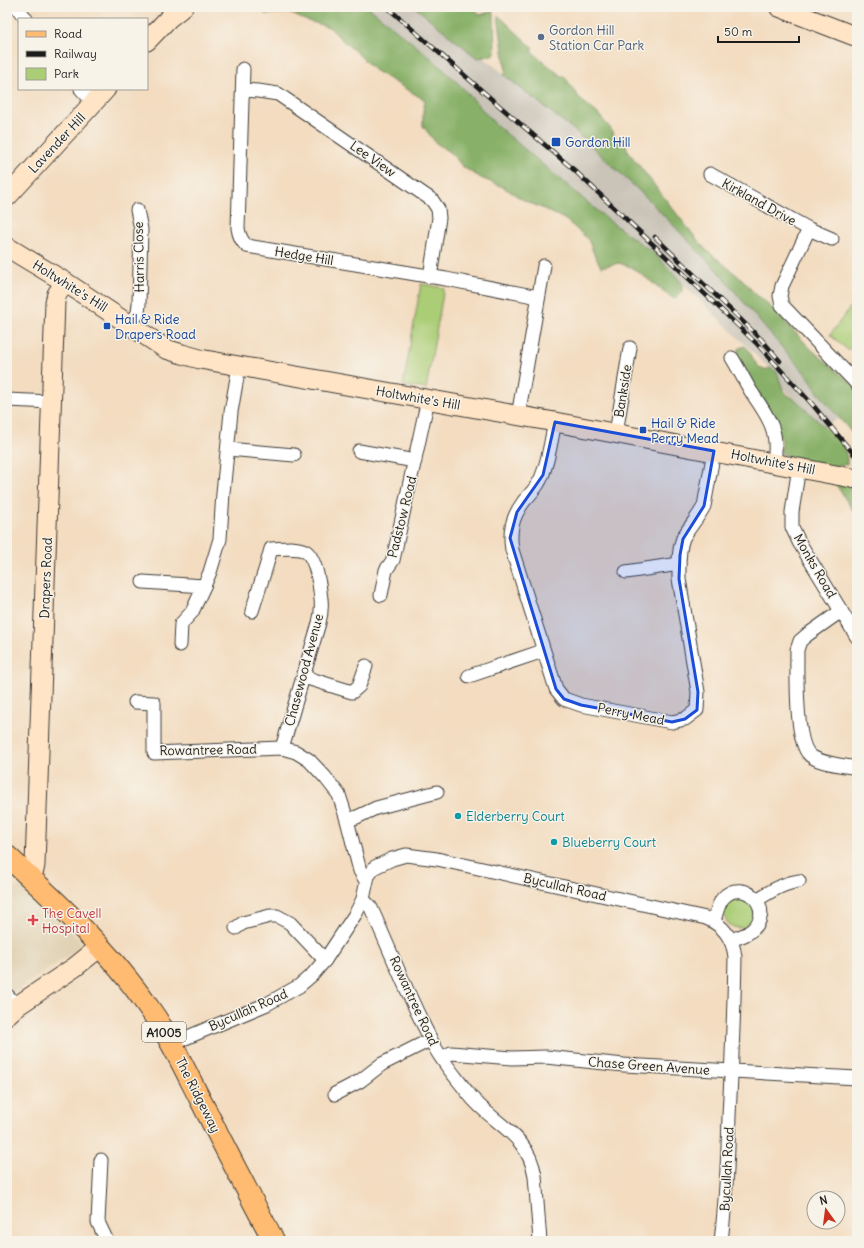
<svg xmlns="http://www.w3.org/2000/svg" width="864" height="1248" viewBox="0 0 864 1248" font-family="Delius,sans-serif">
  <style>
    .built { fill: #e0d1b4 }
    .industrial { fill: #c9c3b8 }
    .green { fill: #abcd76; stroke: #647449 }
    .forest { fill: #88b067; stroke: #526642 }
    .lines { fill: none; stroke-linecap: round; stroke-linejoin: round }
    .street-casing { stroke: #3c3935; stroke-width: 15 }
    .secondary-casing { stroke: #3c3935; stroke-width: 21 }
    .primary-casing { stroke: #3c3935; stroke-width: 23 }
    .street { stroke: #fff; stroke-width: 13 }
    .secondary { stroke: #ffe4c6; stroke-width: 19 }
    .primary { stroke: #febb71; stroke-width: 21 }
    .rail-casing { stroke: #1c1c1c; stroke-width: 4.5 }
    .rail { stroke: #f7f3e8; stroke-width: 3; stroke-dasharray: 9; stroke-linecap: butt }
    .marked { fill: #1d4ed8; fill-opacity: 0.2; stroke: #1d4ed8; stroke-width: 3; stroke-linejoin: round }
    .service-dot { fill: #5c6f8a; stroke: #f7f3e8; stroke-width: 1.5 }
    .transit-dot { fill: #1a4fb4; stroke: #f7f3e8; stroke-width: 1.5 }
    .culture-dot { fill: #0f9aa8; stroke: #f7f3e8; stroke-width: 1.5 }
    .health-dot { fill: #e0444e; stroke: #f7f3e8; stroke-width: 1.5 }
    .labels { text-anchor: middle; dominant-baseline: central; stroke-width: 3; stroke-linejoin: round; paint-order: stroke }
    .shield { fill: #f7f3e8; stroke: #5e5c59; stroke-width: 1 }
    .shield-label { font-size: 12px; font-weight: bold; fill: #1c1c1c }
    .service-label { font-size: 13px; fill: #4e5e75; stroke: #f7f3e8; text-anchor: start }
    .transit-label { font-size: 13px; fill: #164399; stroke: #f7f3e8; text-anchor: start }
    .street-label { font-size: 13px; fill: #1c1c1c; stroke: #f7f3e8 }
    .culture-label { font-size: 13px; fill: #0d838f; stroke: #f7f3e8; text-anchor: start }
    .health-label { font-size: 13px; fill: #be3a42; stroke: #f7f3e8; text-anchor: start }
  </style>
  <rect width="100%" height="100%" fill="#f7f3e8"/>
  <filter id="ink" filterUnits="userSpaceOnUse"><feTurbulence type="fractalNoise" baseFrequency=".025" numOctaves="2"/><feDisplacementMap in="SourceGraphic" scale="8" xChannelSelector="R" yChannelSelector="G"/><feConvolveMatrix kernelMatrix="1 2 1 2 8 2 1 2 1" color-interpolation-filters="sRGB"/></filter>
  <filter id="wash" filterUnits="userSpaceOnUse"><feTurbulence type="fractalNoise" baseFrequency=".012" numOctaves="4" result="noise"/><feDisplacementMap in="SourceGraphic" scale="16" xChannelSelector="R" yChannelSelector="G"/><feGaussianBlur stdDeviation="0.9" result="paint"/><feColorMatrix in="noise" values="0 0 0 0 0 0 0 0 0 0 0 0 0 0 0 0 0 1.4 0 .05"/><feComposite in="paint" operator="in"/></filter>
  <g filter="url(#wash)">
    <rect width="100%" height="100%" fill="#f3dcc0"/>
    <polygon class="built" points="23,884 84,945 7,997 7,894"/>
    <polygon class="industrial" points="368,7 415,7 477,58 484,58 574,130 649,200 722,276 766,329 811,380 816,390 839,418 824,427 782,387 777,372 767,366 674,275 657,256 607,219 552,173 495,124 461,86 431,58"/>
    <g class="green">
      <polygon points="421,284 444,288 426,389 403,385"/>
      <polygon points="857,298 857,339 848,350 830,335"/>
      <circle cx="739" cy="913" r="15"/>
    </g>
    <g class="forest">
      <polygon points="262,7 368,7 431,58 461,86 495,124 607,219 657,256 682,283 682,292 674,299 633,268 619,263 601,267 594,254 588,239 566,220 542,208 525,201 503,187 481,178 463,167 450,152 436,143 423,126 423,111 425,100 374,70 356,52 341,39 329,27 305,20 290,13 265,14 261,10"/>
      <polygon points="415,7 473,7 480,15 492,11 494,15 495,53 490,56 477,58"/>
      <polygon points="498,15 533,48 531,51 561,76 564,76 580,99 598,114 611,129 617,140 626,142 627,150 691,232 705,249 743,280 754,293 765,301 811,349 857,388 857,439 816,390 811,380 766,329 722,276 649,200 574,130 504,75 506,72"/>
      <path d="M745 346C753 354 753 365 764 370L770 368 777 372 784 393 796 400 843 445 847 457V464L837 467 790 457 781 453V448L782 439 735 359 739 348Z"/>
      <polygon points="835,483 857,486 857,517"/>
    </g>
  </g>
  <g filter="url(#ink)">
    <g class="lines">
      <defs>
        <g id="street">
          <polyline points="17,7 26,19"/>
          <path d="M243 69 238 228C239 236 241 241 247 246L446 279 538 297"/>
          <polyline points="81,89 94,103"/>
          <polyline points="243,90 258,91 278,94 432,200 438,209 439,218 430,277"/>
          <polyline points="710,174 809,229 782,286 780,296 782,305 857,384"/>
          <polyline points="809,229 832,239"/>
          <polyline points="130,325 138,313 139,304 141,229 137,210"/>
          <path d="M732 358C739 369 745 382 752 393 769 418 779 431 774 462"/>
          <polyline points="7,400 52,402"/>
          <polyline points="518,416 544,266"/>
          <path d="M555 422C551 440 549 459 542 476 538 487 531 493 524 501 512 517 509 531 512 550L556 689 564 699 581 705 672 722 685 719 697 710 698 692 679 579C679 566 678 551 683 538 689 527 698 518 704 506L714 451"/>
          <polyline points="616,433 630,348"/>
          <polyline points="228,449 294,455"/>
          <polyline points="359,451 415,461"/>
          <polyline points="799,467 792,512 792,527 799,542 857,637"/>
          <polyline points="626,572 679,564"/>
          <polyline points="143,582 204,586"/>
          <polyline points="381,595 386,570 393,560 428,399"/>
          <path d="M252 611 266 567 271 549C281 549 296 546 305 551 316 557 320 587 321 599 322 607 321 615 319 623L282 748"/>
          <path d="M841 611 807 635 800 641 797 650C797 673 795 736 808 753 816 764 844 765 857 768"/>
          <polyline points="180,645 181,624 192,612 204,586 210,572 220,539 223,493 231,412 239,366"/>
          <polyline points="469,676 543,651"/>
          <polyline points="304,677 352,692 359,686 366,666"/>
          <polyline points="135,702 154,703 154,753 282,748 296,752 309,760 325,777 339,795 347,820 360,871 366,881"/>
          <polyline points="347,820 357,817 376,808 437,792"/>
          <path d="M363 899 371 908C391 952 408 996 430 1038 439 1058 455 1076 468 1093 491 1124 528 1132 535 1176L540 1241"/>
          <path d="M757 900C770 891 784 883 799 881"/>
          <path d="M714 921C716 914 718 904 723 898 744 875 780 912 748 933 743 936 736 938 731 940"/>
          <polyline points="236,928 243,923 270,916 277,916 290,923 325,960"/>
          <polyline points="7,995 17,1006"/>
          <path d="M171 1044 267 1004 299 986 313 974 325 960 356 913 363 899 368 876 375 867 392 859 406 855 437 859 706 918C723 925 733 938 735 957 734 1010 732 1063 729 1116 728 1158 726 1199 721 1241"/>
          <polyline points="442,1058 451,1053 512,1058 546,1057 624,1065 857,1078"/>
          <polyline points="335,1094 360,1081 382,1064 430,1040"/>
          <polyline points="101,1160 98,1222 106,1239 104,1241"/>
        </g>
        <g id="secondary">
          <polyline points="779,7 857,37"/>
          <polyline points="147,41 169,18 183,7"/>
          <polyline points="7,197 106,89"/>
          <polyline points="7,247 65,282 166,349 182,354 200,359 239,366 555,422 857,479"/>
          <polyline points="29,876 34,870 35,865 55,302 57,294 65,282"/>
          <polyline points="7,1015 17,1006 75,967 100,947"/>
        </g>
        <path id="primary" d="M7 856C58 903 110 951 149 1008 170 1037 185 1070 201 1101 225 1148 249 1195 274 1241"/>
      </defs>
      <use href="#street" class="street-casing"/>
      <use href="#secondary" class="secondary-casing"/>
      <use href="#primary" class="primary-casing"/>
      <use href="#street" class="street"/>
      <use href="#secondary" class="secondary"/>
      <use href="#primary" class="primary"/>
      <defs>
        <g id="rail">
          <polyline points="387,7 496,103 573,169 661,252 757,344 812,404 857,458"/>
          <polyline points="655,237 761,339 780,361"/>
        </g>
      </defs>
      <use href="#rail" class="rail-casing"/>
      <use href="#rail" class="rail"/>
    </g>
  </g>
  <path class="marked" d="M555 422 714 451 704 506 683 539 680 555 679 579 698 692 697 710 685 719 672 722 581 705 564 699 556 689 510 538 517 512 543 475Z"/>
  <circle class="service-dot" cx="541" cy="37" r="4"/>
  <g class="transit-dot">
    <rect x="551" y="137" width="10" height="10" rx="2"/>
    <rect x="103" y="322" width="8" height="8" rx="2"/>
    <rect x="639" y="426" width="8" height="8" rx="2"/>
  </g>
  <g class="culture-dot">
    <circle cx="458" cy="816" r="4"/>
    <circle cx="554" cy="842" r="4"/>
  </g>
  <path class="health-dot" d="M31 914h4v4h4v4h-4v4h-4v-4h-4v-4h4z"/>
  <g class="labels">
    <rect class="shield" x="142" y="1022" width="44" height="20" rx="3"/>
    <g class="shield-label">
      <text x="164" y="1032">A1005</text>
    </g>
    <g class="service-label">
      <text x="549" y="30">Gordon Hill<tspan x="549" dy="15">Station Car Park</tspan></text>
    </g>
    <g class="transit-label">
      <text x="565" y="142">Gordon Hill</text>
      <text x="115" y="319">Hail &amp; Ride<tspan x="115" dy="15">Drapers Road</tspan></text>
      <text x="651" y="423">Hail &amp; Ride<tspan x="651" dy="15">Perry Mead</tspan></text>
    </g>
    <g class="street-label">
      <text transform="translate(57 143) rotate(-47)">Lavender Hill</text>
      <text transform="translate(373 159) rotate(35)">Lee View</text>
      <text transform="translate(759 202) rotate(29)">Kirkland Drive</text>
      <text transform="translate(304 256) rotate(9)">Hedge Hill</text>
      <text transform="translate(139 257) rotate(-91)">Harris Close</text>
      <text transform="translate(70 286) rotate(32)">Holtwhite's Hill</text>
      <text transform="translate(623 391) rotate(-81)">Bankside</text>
      <text transform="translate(418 398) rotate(10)">Holtwhite's Hill</text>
      <text transform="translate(773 462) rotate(11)">Holtwhite's Hill</text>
      <text transform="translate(402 517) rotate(-76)">Padstow Road</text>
      <text transform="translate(815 566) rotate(60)">Monks Road</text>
      <text transform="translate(46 578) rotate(-88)">Drapers Road</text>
      <text transform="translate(304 670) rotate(-75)">Chasewood Avenue</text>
      <text transform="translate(631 714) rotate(11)">Perry Mead</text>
      <text transform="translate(208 750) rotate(-1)">Rowantree Road</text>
      <text transform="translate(565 887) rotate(13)">Bycullah Road</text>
      <text transform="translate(414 1001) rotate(65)">Rowantree Road</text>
      <text transform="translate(248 1010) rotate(-24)">Bycullah Road</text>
      <text transform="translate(649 1066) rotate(4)">Chase Green Avenue</text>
      <text transform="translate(198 1095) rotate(63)">The Ridgeway</text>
      <text transform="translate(727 1169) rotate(-87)">Bycullah Road</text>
    </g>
    <g class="culture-label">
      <text x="466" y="816">Elderberry Court</text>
      <text x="562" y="842">Blueberry Court</text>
    </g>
    <g class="health-label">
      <text x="42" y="913">The Cavell<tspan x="42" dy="15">Hospital</tspan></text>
    </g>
  </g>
  <rect width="864" height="1248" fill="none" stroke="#f7f3e8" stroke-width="24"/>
  <rect x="18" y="18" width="130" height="72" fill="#f7f3e8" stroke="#9f9d96"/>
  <rect x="26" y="31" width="20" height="6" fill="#febb71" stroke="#9f9d96"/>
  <text x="54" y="38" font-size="12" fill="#1c1c1c">Road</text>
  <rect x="26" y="51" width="20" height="6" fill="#1c1c1c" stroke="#9f9d96"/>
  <text x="54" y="58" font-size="12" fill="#1c1c1c">Railway</text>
  <rect x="26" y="68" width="20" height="12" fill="#abcd76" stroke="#9f9d96"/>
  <text x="54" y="78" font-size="12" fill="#1c1c1c">Park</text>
  <g transform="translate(826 1210) rotate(346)"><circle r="19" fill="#f7f3e8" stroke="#9f9d96"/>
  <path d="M0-3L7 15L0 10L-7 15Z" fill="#c8321e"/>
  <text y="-6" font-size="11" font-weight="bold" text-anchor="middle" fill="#1c1c1c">N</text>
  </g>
  <path d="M718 36v6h81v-6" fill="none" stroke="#1c1c1c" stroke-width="2"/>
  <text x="724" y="36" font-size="12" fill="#1c1c1c" stroke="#f7f3e8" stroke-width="3" paint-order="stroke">50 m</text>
</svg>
